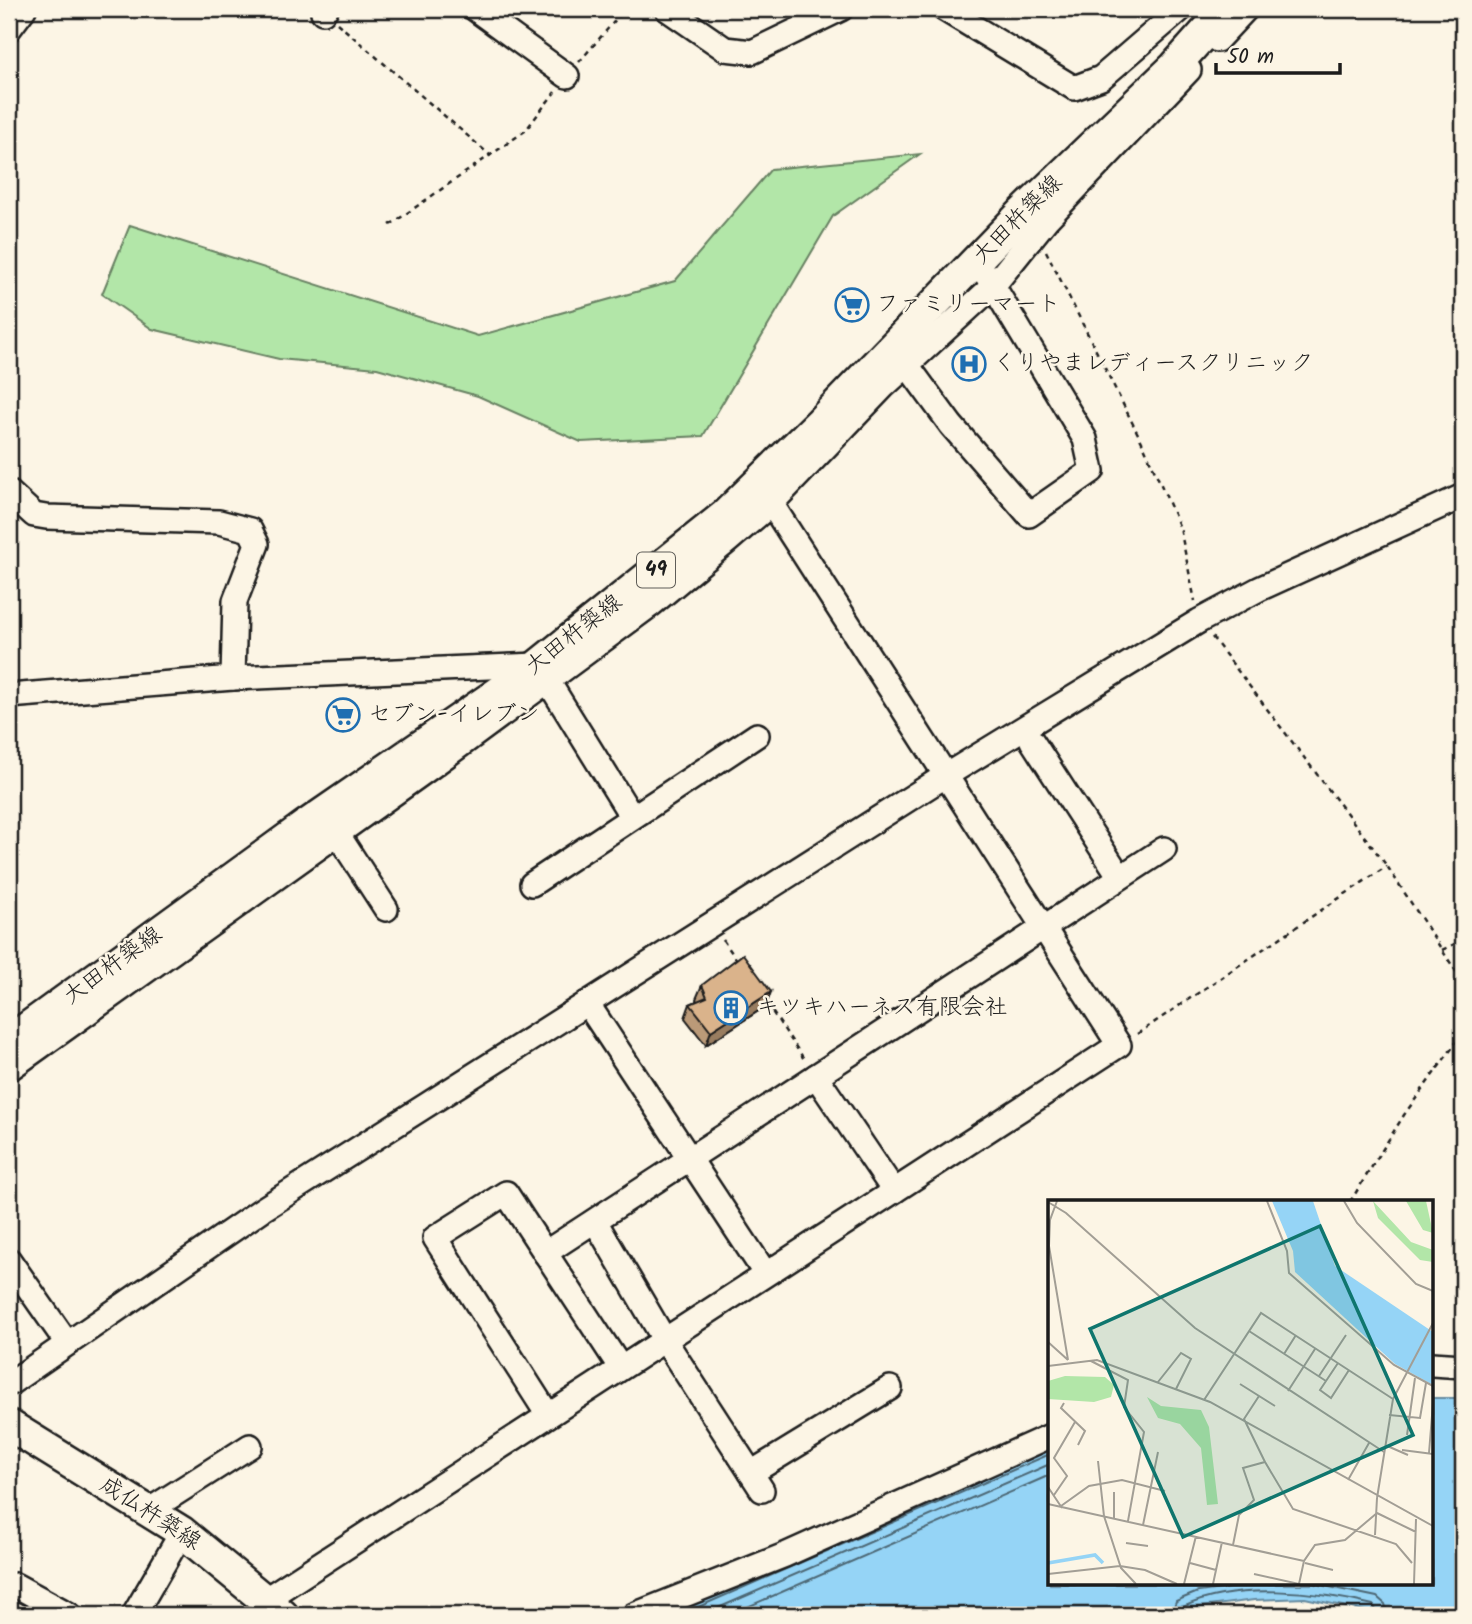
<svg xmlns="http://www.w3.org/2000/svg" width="1472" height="1624" viewBox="0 0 1472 1624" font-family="Kalam,'Klee One',sans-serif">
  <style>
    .green { fill: #b2e6a8; stroke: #678162; stroke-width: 2 }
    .water { fill: #95d4f6; stroke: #658a9f; stroke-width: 2 }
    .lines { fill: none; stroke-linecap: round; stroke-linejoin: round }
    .shore { stroke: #4c6673; stroke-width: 2 }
    .minor-casing { stroke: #1c1c1c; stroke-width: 28 }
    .major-casing { stroke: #1c1c1c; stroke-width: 35 }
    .path { stroke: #1c1c1c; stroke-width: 2.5; stroke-dasharray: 5 5; stroke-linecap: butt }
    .minor { stroke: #fcf5e5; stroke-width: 23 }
    .major { stroke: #fcf5e5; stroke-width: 30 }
    .wall { fill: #bb9a78; stroke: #1c1c1c; stroke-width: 2 }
    .shaded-wall { fill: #997d61; stroke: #1c1c1c; stroke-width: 2 }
    .building { fill: #dab38b; stroke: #1c1c1c; stroke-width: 2 }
    .labels { text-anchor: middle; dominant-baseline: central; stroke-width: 5; stroke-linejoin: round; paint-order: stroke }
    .shield { fill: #fcf5e5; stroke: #5f5d58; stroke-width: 2 }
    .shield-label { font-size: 21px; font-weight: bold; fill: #1c1c1c }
    .street-label { font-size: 23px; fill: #1c1c1c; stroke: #fcf5e5 }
    .poi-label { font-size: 23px; fill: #1c1c1c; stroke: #fcf5e5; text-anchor: start }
    .inset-river { fill: none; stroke: #95d4f6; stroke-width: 3.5 }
    .inset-road { fill: none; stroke: #a29e95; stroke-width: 2 }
    .view { fill: #0f766e; fill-opacity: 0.15; stroke: #0f766e; stroke-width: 3.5 }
    .inset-edge { fill: none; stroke: #1c1c1c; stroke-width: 3.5 }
  </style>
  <rect width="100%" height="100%" fill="#fcf5e5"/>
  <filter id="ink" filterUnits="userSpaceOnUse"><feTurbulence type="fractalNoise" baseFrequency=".0143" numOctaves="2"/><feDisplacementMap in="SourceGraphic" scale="14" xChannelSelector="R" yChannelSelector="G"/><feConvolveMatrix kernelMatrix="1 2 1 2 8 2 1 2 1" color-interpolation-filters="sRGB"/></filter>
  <g filter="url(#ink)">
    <polygon class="green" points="920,154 833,216 703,436 581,442 478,396 377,368 279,359 152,329 102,294 130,225 478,336 675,281 771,169"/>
    <polygon class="water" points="1432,1398 1463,1398 1463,1615 1384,1615 1305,1598 1254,1600 1201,1607 1179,1615 663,1615 1050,1446 1050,1584 1432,1584"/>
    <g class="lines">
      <g class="shore">
        <polyline points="1315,1584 1377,1597 1385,1604 1388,1615"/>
        <polyline points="680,1615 1050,1454"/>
        <polyline points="702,1615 1050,1464"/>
        <polyline points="729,1615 1050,1475"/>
        <polyline points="1171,1615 1176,1601 1198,1592 1261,1584"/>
        <path d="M1180 1615 1183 1607C1235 1582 1318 1591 1373 1605L1379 1615"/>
      </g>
      <defs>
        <g id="minor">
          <polyline points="475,9 567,76"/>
          <polyline points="667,9 725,49 752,52 841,9"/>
          <polyline points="944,9 1074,88 1101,78 1181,9"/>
          <polyline points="323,12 326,9"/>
          <polyline points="9,29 24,9"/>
          <polyline points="1217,40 1246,9"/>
          <polyline points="899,354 951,425 1029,515 1092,471 1085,439 986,274"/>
          <polyline points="9,492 34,515 46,517 219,522 250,530 257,544 235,601 233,678 9,696"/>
          <polyline points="233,678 538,665 632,817"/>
          <polyline points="1032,741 1120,877"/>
          <polyline points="329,821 386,909"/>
          <polyline points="532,884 757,735"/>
          <polyline points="587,1003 765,1273"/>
          <polyline points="9,1069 431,767 652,604 728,541 771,504 883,387 993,286 1047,219 1189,70"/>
          <polyline points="816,1076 894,1191"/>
          <polyline points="595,1221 664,1339 762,1490"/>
          <polyline points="545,1253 1164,849"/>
          <polyline points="9,1260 67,1343"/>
          <polyline points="1432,1364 1463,1366"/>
          <polyline points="9,1384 263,1209 945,776 1199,621 1259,589 1463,496"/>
          <polyline points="548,1415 435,1238 506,1193 620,1367"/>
          <polyline points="751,1473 890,1388"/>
          <polyline points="148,1511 250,1446"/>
          <polyline points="15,1585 70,1615"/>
          <polyline points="266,1599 1119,1045 758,483"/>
          <polyline points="134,1615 182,1532"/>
          <polyline points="634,1615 785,1555 1050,1436"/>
        </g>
        <g id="major">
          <polyline points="9,1041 306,825 538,665 725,515 820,422 1023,212 1175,66 1226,9"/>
          <polyline points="9,1425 182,1532 283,1615"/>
        </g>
      </defs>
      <use href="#minor" class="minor-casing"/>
      <use href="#major" class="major-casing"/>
      <g class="path">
        <polyline points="337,23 491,156"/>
        <polyline points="579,62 625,9"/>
        <polyline points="390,225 525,131 555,92"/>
        <polyline points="1046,251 1143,444 1180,528 1195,601"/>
        <polyline points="1212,637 1387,866 1463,982"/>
        <polyline points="723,940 737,960"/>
        <polyline points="1442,950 1463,940"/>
        <polyline points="767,1004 806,1062"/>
        <polyline points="1137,1034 1387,866"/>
        <polyline points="1350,1202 1404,1115 1463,1033"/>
      </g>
      <use href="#minor" class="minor"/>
      <use href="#major" class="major"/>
    </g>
    <polygon class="wall" points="702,985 766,1006 706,1045 685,1018 690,1004 697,1001 696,999"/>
    <polygon class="shaded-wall" points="771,992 766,1006 706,1045 711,1031"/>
    <polygon class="building" points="743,954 771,992 711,1031 690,1004 707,997 702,985"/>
  </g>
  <defs>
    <symbol id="supermarket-ring" viewBox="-11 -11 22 22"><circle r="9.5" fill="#fcf5e5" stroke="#1f6fb2" stroke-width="1.5"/><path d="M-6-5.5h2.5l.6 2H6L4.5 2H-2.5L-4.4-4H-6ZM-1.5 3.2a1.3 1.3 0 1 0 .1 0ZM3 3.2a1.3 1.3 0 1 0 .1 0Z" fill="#1f6fb2"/></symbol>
    <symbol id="hospital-ring" viewBox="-11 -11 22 22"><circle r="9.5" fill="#fcf5e5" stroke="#1f6fb2" stroke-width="1.5"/><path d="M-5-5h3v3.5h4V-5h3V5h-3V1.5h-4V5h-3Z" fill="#1f6fb2"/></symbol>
    <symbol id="building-ring" viewBox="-11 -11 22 22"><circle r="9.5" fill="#fcf5e5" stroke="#1f6fb2" stroke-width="1.5"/><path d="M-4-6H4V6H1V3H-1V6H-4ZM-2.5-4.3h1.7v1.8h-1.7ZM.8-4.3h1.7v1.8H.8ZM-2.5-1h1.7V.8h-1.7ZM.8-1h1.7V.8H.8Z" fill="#1f6fb2"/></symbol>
  </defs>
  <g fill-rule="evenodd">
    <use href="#supermarket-ring" x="833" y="286" width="38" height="38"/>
    <use href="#hospital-ring" x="950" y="345" width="38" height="38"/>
    <use href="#supermarket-ring" x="324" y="696" width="38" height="38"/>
    <use href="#building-ring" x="712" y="989" width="38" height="38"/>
  </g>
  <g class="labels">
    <rect class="shield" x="637" y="552.5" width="38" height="35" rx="5"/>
    <g class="shield-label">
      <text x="656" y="570">49</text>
    </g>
    <g class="street-label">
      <text transform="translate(1018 220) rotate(-45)">大田杵築線</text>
      <text transform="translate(574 635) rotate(-38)">大田杵築線</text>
      <text transform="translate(113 966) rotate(-36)">大田杵築線</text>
      <text transform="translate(150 1514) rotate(33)">成仏杵築線</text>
    </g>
    <g class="poi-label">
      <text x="876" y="305">ファミリーマート</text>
      <text x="993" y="364">くりやまレディースクリニック</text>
      <text x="368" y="715">セブン-イレブン</text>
      <text x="756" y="1008">キツキハーネス有限会社</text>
    </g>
  </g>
  <g transform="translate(1048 1200)">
    <rect width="385" height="385" fill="#fcf5e5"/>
    <path d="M325 1 363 42 385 50V62L372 60 330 18ZM358 1H378L385 33 375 30ZM17 176 57 177 66 185 63 197 46 202 0 199V181ZM99 197 113 206 153 210 161 227 170 304 159 305 153 248 132 224 110 218Z" fill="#b2e6a8"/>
    <path d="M224 1H265L287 66 385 132V185L347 164 247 72 245 51Z" fill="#95d4f6"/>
    <path class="inset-river" d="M0 363 47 355 55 363"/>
    <path class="inset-road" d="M9 1 2 20 1 46 20 160M219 1 239 51 241 73 346 165 385 186M296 1 309 23 368 84 385 91M0 2 18 13 147 128 336 252M201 131 278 181M0 142 20 160M236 154 248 135M43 161 80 180 76 207 96 232 80 321M290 163 272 190 283 198 301 170M0 166 49 160 162 202 385 326M271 176 298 135M110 182 133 153 143 159 128 189M192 184 227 206M240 191 267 149M211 196 196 219 217 262M156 200 213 113 345 199M16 203 13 208 37 231 30 245M341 215 372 218 378 183M359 235 367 178M337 245 360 255M354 250 385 254M381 253 385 203M50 261 56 316 73 368 88 384M300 280 321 243M0 287 14 308M6 295 19 276 6 258 27 222M329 298 345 199 385 123M0 304 256 361M13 306 41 286 74 280 117 291M329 313 368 332M66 318V292M95 325 110 252M327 335 329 298M78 343 100 346M185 345 191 315 206 300 195 268 217 262 245 309 348 344 364 363M142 363 168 370M257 363 285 370M0 374 72 366 97 370 129 384M206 374 251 384M136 384 148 336M165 384 174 342M251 384 256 361 267 345 297 340 329 313M366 384 368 319"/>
    <path class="view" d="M272 26 365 235 135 337 42 129Z"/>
    <rect width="385" height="385" class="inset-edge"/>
  </g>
  <rect width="1472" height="1624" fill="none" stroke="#fcf5e5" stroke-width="35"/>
  <rect x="18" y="18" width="1437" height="1589" fill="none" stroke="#1c1c1c" stroke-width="2.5" filter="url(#ink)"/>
  <path d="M1216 63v10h124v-10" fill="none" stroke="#1c1c1c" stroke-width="3.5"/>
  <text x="1227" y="63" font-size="21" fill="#1c1c1c" stroke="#fcf5e5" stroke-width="5" paint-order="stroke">50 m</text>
</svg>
